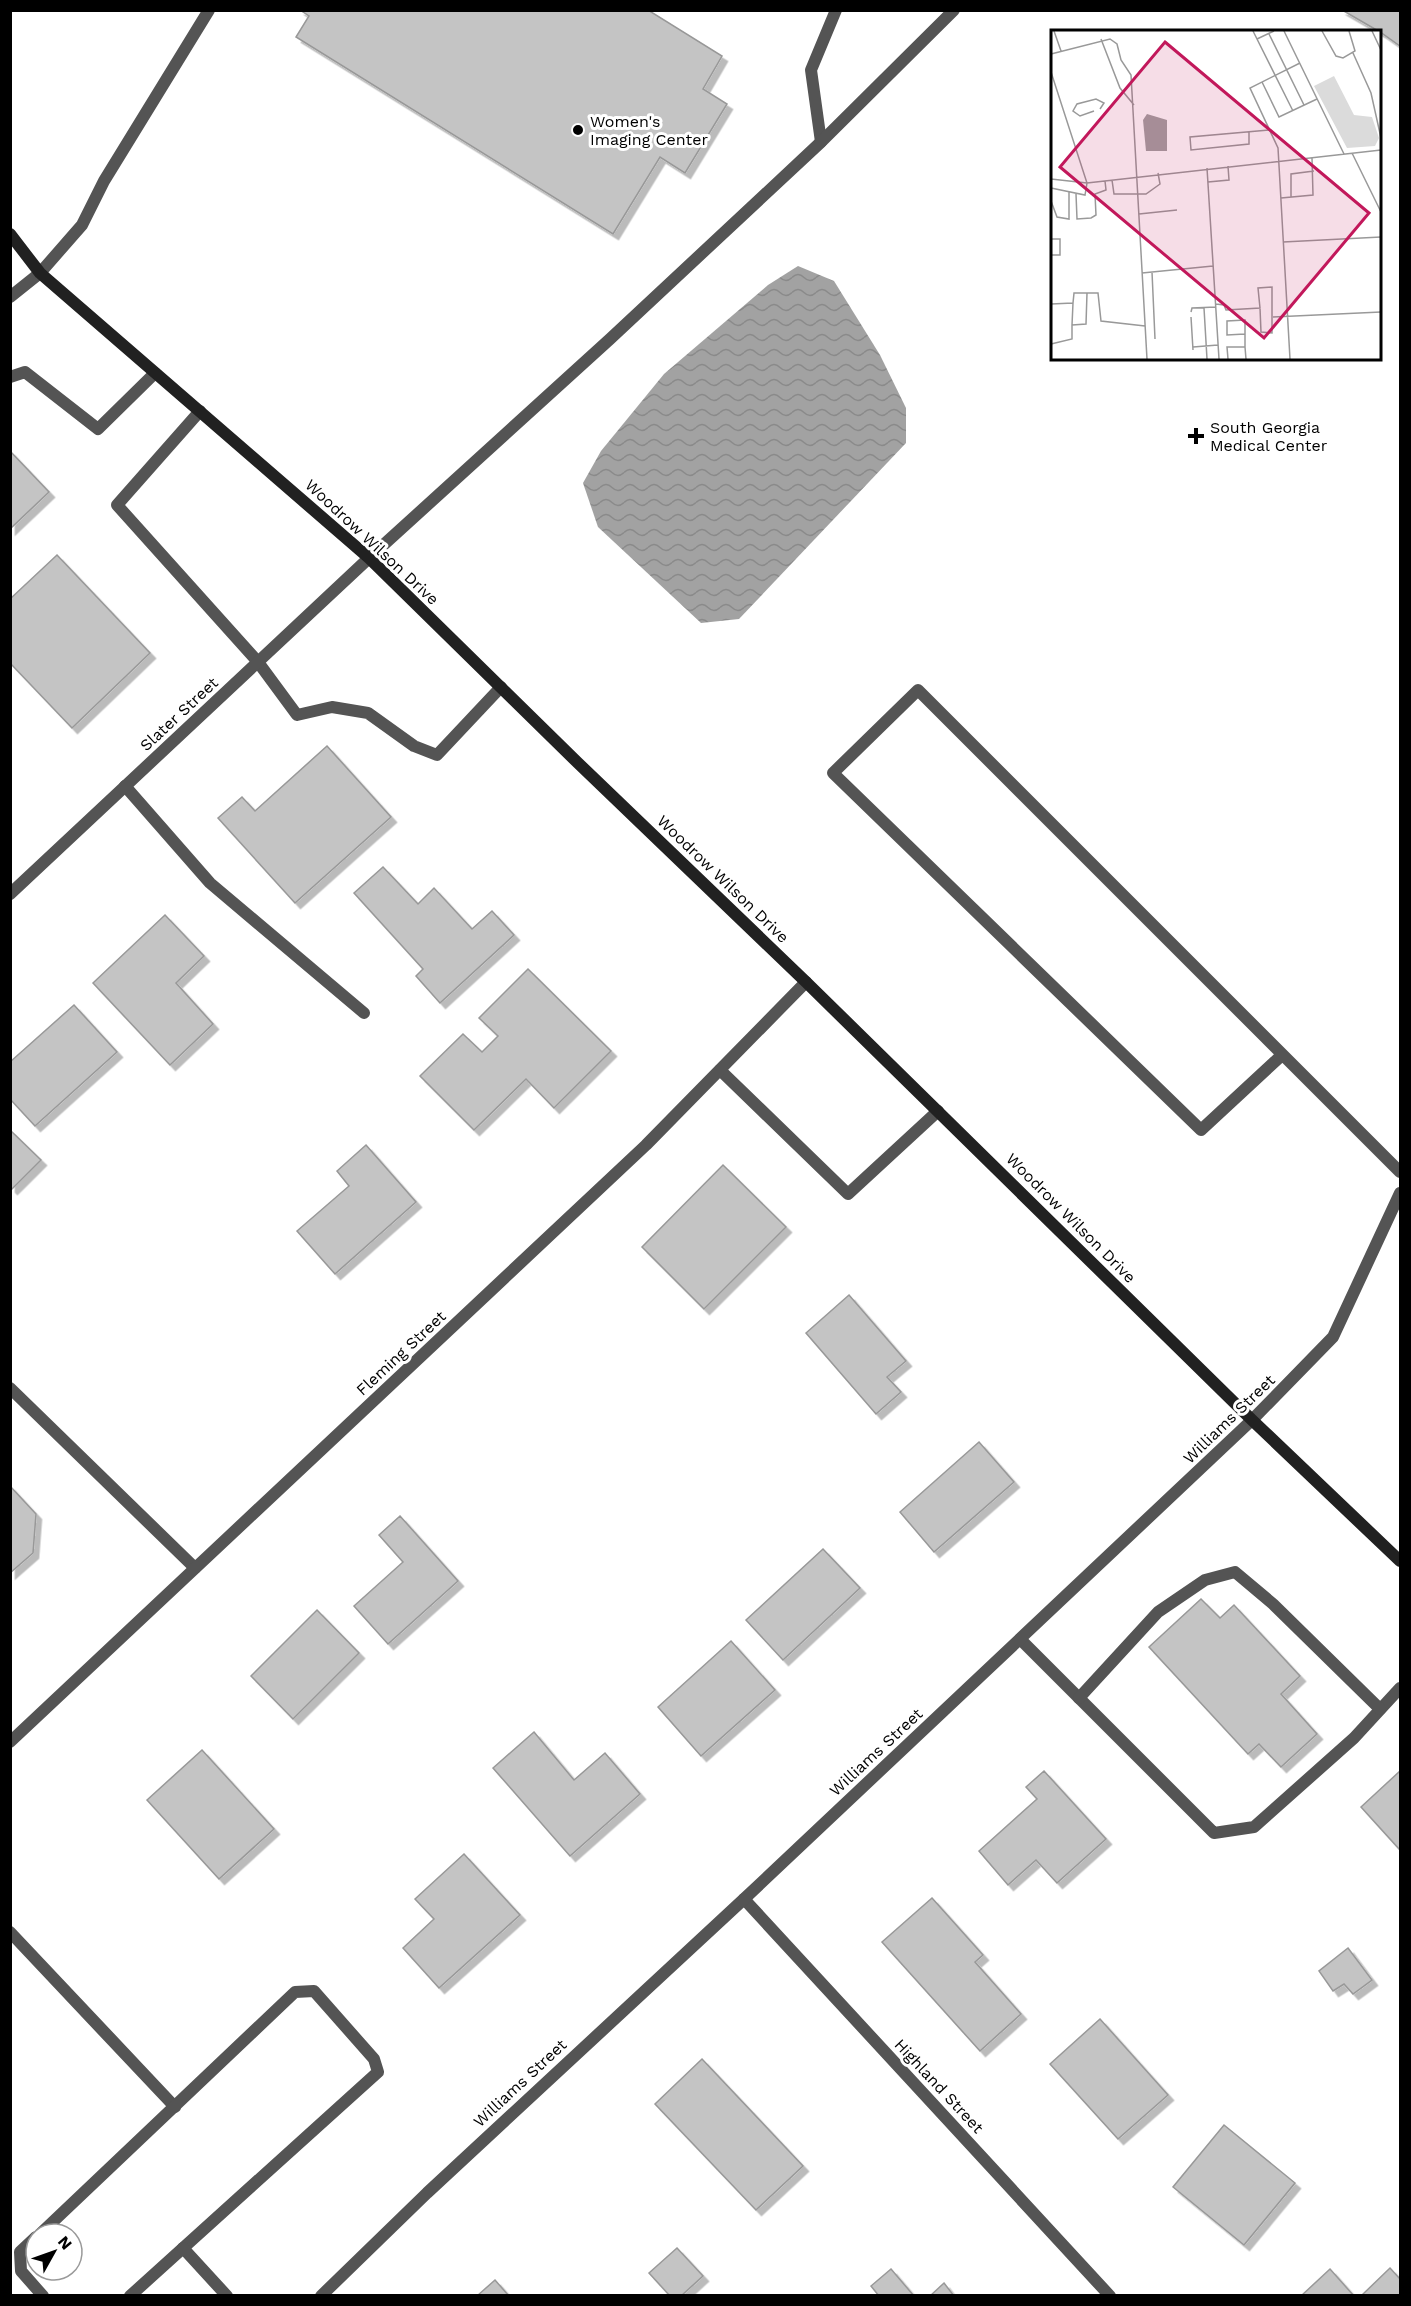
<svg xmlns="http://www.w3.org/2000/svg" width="1411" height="2306" viewBox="0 0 1411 2306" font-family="'Work Sans',sans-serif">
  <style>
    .water { fill: url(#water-waves) }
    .building { fill: #c4c4c4; stroke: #989898; stroke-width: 1.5; filter: url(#shadow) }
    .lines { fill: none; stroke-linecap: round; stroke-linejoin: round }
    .service { stroke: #545454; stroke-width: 12 }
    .minor { stroke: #545454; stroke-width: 12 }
    .secondary { stroke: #212121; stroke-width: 12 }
    .poi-dot { fill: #000; stroke: #fff; stroke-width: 2 }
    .labels { text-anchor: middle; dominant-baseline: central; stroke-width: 6; stroke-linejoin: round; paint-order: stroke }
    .poi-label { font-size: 16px; fill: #000; stroke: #fff; text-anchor: start }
    .street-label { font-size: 16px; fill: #000; stroke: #fff }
    .inset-road { fill: none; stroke: #999; stroke-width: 1.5 }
    .view { fill: #c2185b; fill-opacity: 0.15; stroke: #c2185b; stroke-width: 3 }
    .inset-edge { fill: none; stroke: #000; stroke-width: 3 }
  </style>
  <defs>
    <pattern id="water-waves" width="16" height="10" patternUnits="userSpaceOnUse" patternTransform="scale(1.5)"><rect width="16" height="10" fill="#a2a2a2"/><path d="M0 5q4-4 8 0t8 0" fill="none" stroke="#8a8a8a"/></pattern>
    <filter id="shadow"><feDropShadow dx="5.5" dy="5.5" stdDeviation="0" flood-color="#0004"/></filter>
  </defs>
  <rect width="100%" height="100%" fill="#fff"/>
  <polygon class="water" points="798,266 834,281 880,355 906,408 906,443 739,619 701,623 598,527 583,483 601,451 664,374 768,285"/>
  <g class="building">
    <polygon points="300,10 648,10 722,56 703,89 727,104 685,173 660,157 613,234 296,37 309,16"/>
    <polygon points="1342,10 1400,10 1400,46 1380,32"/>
    <polygon points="10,451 49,492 10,529"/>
    <polygon points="57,555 150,653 72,728 10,663 10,599"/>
    <polygon points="327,746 391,817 295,903 218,818 242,797 255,811"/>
    <polygon points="383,867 418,904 434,888 472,929 492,911 514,935 440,1003 416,976 423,969 354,893"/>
    <polygon points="165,915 204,956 176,983 213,1024 170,1065 93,983"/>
    <polygon points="528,969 611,1051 554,1108 526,1079 474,1130 420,1076 463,1034 482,1052 498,1036 479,1018"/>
    <polygon points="74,1005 117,1052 35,1126 10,1099 10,1062"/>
    <polygon points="10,1130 41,1160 12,1189 10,1187"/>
    <polygon points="366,1145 416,1202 335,1274 297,1231 349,1186 337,1171"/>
    <polygon points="723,1165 786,1227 704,1309 642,1247"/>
    <polygon points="849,1295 906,1361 887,1377 901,1392 876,1414 806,1333"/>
    <polygon points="979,1442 1014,1482 934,1552 900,1512"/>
    <polygon points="10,1486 36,1514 33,1553 10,1573"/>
    <polygon points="400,1516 458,1581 388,1644 354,1606 403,1562 379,1535"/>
    <polygon points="823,1549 860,1588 783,1660 746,1620"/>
    <polygon points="1201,1599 1220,1618 1234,1605 1300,1676 1281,1694 1317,1734 1281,1767 1259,1744 1248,1754 1149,1647"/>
    <polygon points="317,1610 359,1653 293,1719 251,1676"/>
    <polygon points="731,1641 775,1690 701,1756 658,1707"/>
    <polygon points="534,1732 574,1780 605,1753 640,1794 570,1856 493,1768"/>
    <polygon points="202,1750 274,1829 219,1879 147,1800"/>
    <polygon points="1044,1771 1106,1839 1057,1883 1036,1860 1008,1885 979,1851 1037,1799 1026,1787"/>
    <polygon points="1400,1771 1400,1850 1361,1807"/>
    <polygon points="464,1854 520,1915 439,1988 403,1948 434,1919 415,1899"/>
    <polygon points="932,1898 983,1955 975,1962 1021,2014 980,2051 882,1942"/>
    <polygon points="1348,1948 1372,1980 1353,1994 1344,1984 1333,1991 1319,1971"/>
    <polygon points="1100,2019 1168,2095 1118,2139 1050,2064"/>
    <polygon points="702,2059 803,2166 756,2210 655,2104"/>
    <polygon points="1224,2125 1295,2183 1244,2245 1173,2187"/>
    <polygon points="677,2248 703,2276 681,2296 670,2296 649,2273"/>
    <polygon points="1390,2268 1400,2279 1400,2296 1361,2296"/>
    <polygon points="891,2269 914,2296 879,2296 871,2286"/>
    <polygon points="1330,2269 1354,2296 1301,2296"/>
    <polygon points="495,2280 509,2296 477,2296"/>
    <polygon points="944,2283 954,2296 930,2296"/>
  </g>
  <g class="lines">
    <g class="service">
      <polyline points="821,142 811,70 836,10"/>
      <polyline points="10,297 40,273 82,225 104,181 209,10"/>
      <polyline points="10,377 25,372 98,429 155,373"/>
      <polyline points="200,411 117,505 258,662 297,715 332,707 368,713 414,746 437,755 501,687"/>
      <polyline points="369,558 610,339 821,142 954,10"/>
      <polyline points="125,786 210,883 364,1013"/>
      <polyline points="1282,1055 1201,1130 833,773 918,690 1400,1172"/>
      <polyline points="720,1070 848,1194 938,1111"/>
      <polyline points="10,1388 195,1568"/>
      <polyline points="1252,1420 1333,1337 1400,1193"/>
      <polyline points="1020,1639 1214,1833 1254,1827 1354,1738 1400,1688"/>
      <polyline points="1079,1698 1158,1612 1205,1580 1235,1572 1273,1604 1380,1709"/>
      <polyline points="10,1932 175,2107"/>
      <polyline points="40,2234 295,1992 314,1991 374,2059 378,2072 130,2296"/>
      <polyline points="36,2237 20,2252 21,2271 43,2296"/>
      <polyline points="183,2248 227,2296"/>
    </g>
    <g class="minor">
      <polyline points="10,894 369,558"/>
      <polyline points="10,1742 646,1145 806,982"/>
      <polyline points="744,1899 1110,2296"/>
      <polyline points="321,2296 427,2193 744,1899 1252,1420"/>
    </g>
    <polyline class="secondary" points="10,234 40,273 369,558 578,763 806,982 1252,1420 1400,1561"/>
  </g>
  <g class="poi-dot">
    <circle cx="578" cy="130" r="6"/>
    <path d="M1193 427h6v6h6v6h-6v6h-6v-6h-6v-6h6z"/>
  </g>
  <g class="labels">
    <g class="poi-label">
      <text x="590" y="121">Women's<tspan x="590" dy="18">Imaging Center</tspan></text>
      <text x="1210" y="427">South Georgia<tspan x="1210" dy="18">Medical Center</tspan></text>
    </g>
    <g class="street-label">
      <text transform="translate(372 542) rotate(43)">Woodrow Wilson Drive</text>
      <text transform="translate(179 714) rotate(-43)">Slater Street</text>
      <text transform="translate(723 879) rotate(44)">Woodrow Wilson Drive</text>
      <text transform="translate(1071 1218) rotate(45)">Woodrow Wilson Drive</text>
      <text transform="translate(401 1353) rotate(-43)">Fleming Street</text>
      <text transform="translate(1229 1419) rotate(-44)">Williams Street</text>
      <text transform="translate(876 1752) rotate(-43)">Williams Street</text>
      <text transform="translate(520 2083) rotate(-43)">Williams Street</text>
      <text transform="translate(939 2086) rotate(47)">Highland Street</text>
    </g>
  </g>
  <g transform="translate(1051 30)">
    <rect width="330" height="330" fill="#fff"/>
    <path d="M283 46 303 85 321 87 328 108 324 116 296 118 263 56Z" fill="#dbdbdb"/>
    <path d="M96 84 116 90V121H95L92 90Z" fill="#a2a2a2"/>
    <path class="inset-road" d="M3 1 10 21M202 1 242 81M233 1 293 124M271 1 285 26 292 28 304 21 298 1M321 1 330 20M218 4 253 75M50 9 69 58 83 75M206 9 223 1M302 23 320 63 330 108M0 24 59 9 66 14 70 30 80 45 96 329M0 42 36 153 34 165 0 158M211 52 228 87 266 69M43 81 29 86 22 81 26 74 45 69 53 73 49 79M198 102V114L140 120 139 107 218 100M301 123 330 182M156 138 168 329M0 149 36 153 330 120M61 150 63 164H95L109 154 107 143M157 152 178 150 177 136M25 164 26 189 40 188 45 185 44 164 55 160 54 151M240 167V144L263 141M230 168 262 165 261 128M0 171 6 187 18 189V162M88 184 126 180M0 209H9V225H0M232 212 330 207M101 242 104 309M91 243 162 236M36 263H47L50 291 94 296M0 274 22 273M165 274 173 275 175 280 209 278 207 258 221 257V303L210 302 209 278M153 278 156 329M140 282 141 278 165 277M140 287 142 320M222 287 330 282M194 304 176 305V291L194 290V317M0 314 21 309V295L22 273 23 263H36L35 294 21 295M142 317 167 315M177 329 176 317H194L195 329M239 329 227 118 199 58 249 33"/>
    <path class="view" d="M114 12 318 183 213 308 9 137Z"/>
    <rect width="330" height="330" class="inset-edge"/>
  </g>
  <rect width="1411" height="2306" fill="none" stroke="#000000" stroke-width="24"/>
  <g transform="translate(54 2252) rotate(50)"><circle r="28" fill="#ffffff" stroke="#999999" stroke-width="1.5"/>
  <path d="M0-4.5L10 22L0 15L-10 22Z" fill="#000000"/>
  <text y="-9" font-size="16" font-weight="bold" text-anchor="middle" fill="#000000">N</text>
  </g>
</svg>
